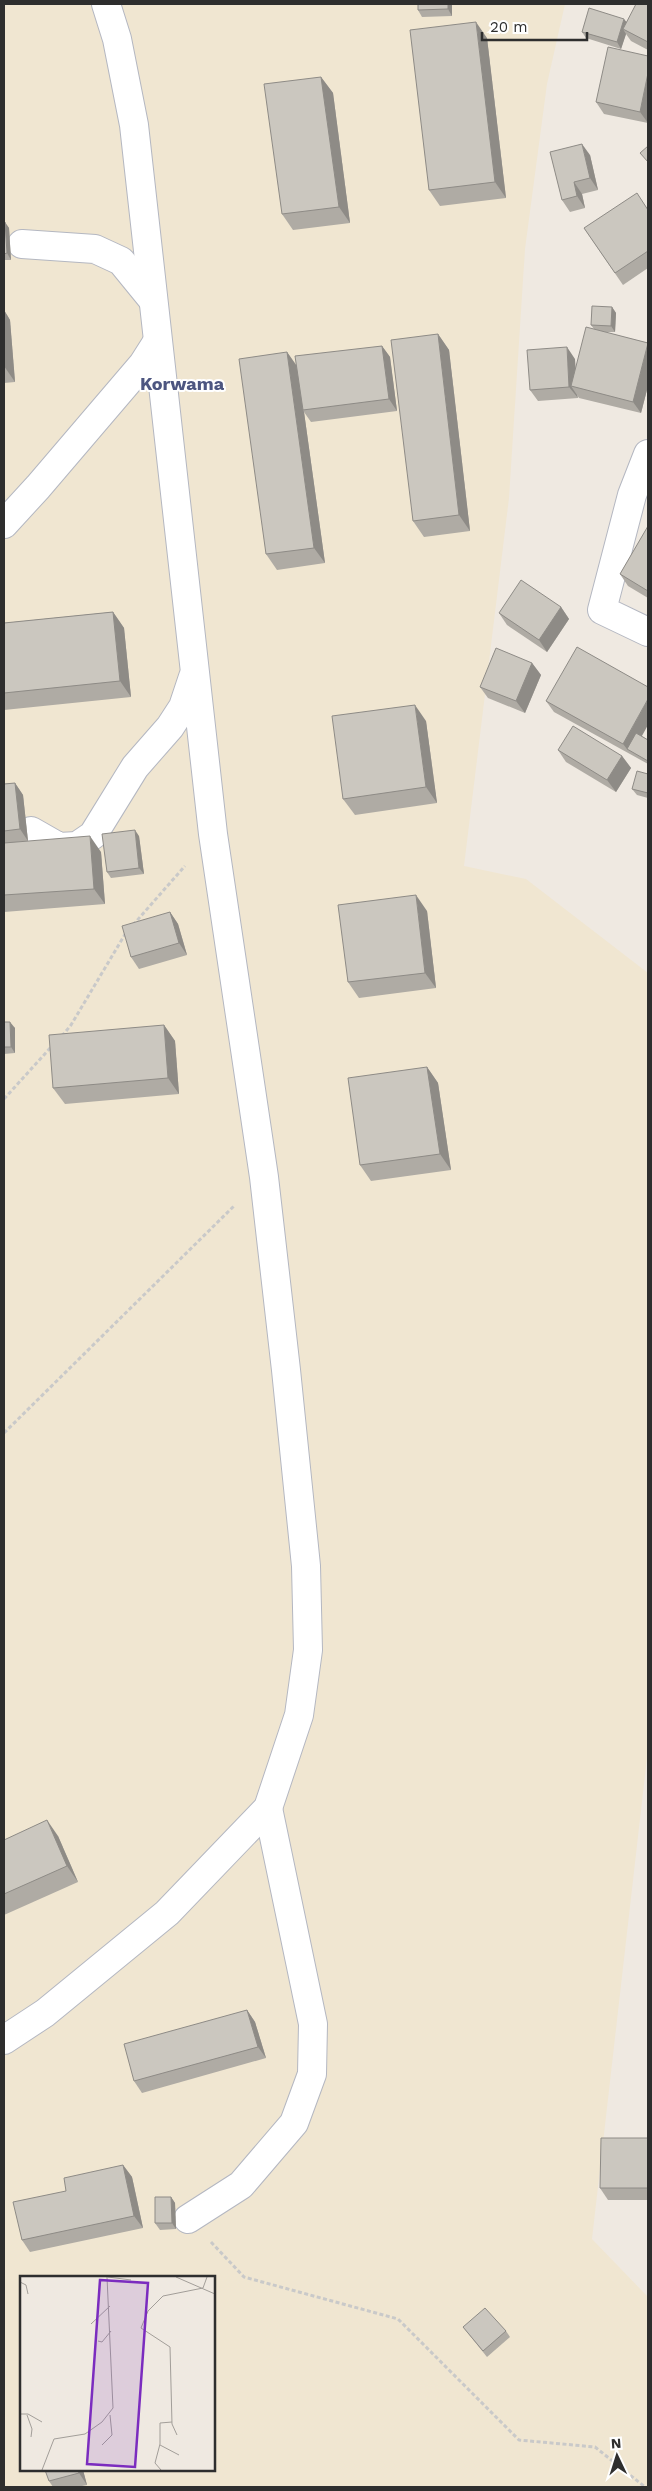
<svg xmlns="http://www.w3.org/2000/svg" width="652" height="2491" viewBox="0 0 652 2491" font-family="'Work Sans',sans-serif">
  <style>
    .education { fill: #f0e6d1; fill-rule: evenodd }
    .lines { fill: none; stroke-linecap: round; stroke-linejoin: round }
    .minor-casing { stroke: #b4b7c1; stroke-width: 30 }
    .path { stroke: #c9c9c9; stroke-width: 3; stroke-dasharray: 4 2.5; stroke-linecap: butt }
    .minor { stroke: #fff; stroke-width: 28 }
    .wall { fill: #afaba4 }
    .shaded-wall { fill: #8e8b86 }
    .building { fill: #cbc7bf; stroke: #8e8b86 }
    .labels { text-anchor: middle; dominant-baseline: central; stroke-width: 4; stroke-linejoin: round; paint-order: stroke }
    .district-label { font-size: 18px; font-weight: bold; fill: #4d5680; stroke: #fff }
    .inset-road { fill: none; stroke: #a29e99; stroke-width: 1 }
    .view { fill: #7b2cbf; fill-opacity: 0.15; stroke: #7b2cbf; stroke-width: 2.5 }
    .inset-edge { fill: none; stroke: #2e2e2e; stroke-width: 2.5 }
  </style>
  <rect width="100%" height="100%" fill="#efe9e1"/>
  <path class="education" d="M4 4H565L547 84 525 249 509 498 464 866 526 879 648 973V1749L592 2239 648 2297V2487H4ZM21 2277H214V2470H21Z"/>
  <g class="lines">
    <defs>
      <g id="minor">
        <polyline points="22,244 95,249 121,261 152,299"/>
        <polyline points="648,454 632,495 602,610 648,632"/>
        <polyline points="4,524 38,487 143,364 157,342"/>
        <polyline points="31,831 59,847 77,846 93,835 135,767 170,727 183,707 193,677"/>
        <polyline points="4,2040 45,2013 167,1913 268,1808 299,1715 308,1650 306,1566 286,1370 264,1177 213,834 134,125 117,39 106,4"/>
        <polyline points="188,2219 241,2185 294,2123 312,2074 313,2024 268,1808"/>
      </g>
    </defs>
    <use href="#minor" class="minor-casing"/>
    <g class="path">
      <polyline points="133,925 185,866"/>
      <polyline points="62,1036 71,1025 127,931"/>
      <polyline points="4,1099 52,1046"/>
      <polyline points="4,1433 235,1205"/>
      <polyline points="211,2242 244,2277 398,2319 519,2440 595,2447 645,2487"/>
    </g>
    <use href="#minor" class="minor"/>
  </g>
  <g class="wall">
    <polygon points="452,4 452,16 422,17 418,10"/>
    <polygon points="648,4 648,50 631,41 626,34 621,49 586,38 582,32 626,22"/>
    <polygon points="487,38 506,198 440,206 429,190"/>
    <polygon points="648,56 648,123 604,114 596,102"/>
    <polygon points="321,77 333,93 350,223 293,230 282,214"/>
    <polygon points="590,155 598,190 582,194 585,208 570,212 562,200"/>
    <polygon points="648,209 648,268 623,285 584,228"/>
    <polygon points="4,222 9,228 11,260 4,260"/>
    <polygon points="612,307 616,313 615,332 604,332 648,343 648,386 641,413 579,398 577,395 578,398 538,401 530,390 575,359 575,369 594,329 591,325"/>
    <polygon points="4,310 10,320 15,382 4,383"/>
    <polygon points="438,334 449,350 470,531 424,537 413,521"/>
    <polygon points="382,346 390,357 397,411 311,422 304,412 325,563 277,570 266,554 287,352 297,366"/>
    <polygon points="648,527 648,598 628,586 620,574"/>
    <polygon points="561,607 569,619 547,652 507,625 499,613"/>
    <polygon points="113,612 124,628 131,697 4,710 4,623"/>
    <polygon points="532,663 541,675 525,713 488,698 480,687"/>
    <polygon points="546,701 642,736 648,740 648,764 554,712"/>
    <polygon points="426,721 437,803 355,815 343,799"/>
    <polygon points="558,750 622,756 631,768 616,792 566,762"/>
    <polygon points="648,774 648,798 637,795 632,789"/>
    <polygon points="15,783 23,795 28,841 101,852 105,904 4,912 4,784"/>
    <polygon points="139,836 144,874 111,878 107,872"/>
    <polygon points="427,911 436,988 359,998 348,982"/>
    <polygon points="170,912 178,924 187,955 139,969 131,957"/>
    <polygon points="4,1022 15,1028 15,1053 4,1054"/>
    <polygon points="164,1025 175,1041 179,1094 65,1104 53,1088"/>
    <polygon points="427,1067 438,1083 451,1170 371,1181 360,1165"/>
    <polygon points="58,1836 78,1882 4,1915 4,1840"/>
    <polygon points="247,2010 255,2022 266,2058 142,2093 134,2081"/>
    <polygon points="648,2138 648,2200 608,2200 600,2188"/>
    <polygon points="123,2165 132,2177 143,2228 30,2252 22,2240 66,2191"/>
    <polygon points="171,2197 175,2203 176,2229 160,2230 155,2223"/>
    <polygon points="463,2327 506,2331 510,2337 487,2357"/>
    <polygon points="83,2470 87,2485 77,2487 53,2487 49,2481"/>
  </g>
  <g class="shaded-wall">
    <polygon points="448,4 452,4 452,16 448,9"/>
    <polygon points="624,19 629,25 623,29 626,34 621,49 617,42"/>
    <polygon points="476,22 487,38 506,198 495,182"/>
    <polygon points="648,73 648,123 640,112"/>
    <polygon points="321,77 333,93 350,223 339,207"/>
    <polygon points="582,144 590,155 598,190 590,178"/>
    <polygon points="574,182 582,194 585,208 577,196"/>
    <polygon points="5,222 9,228 11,260 7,253"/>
    <polygon points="612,307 616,313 615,332 611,326"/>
    <polygon points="4,310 10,320 15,382 4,366"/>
    <polygon points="438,334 449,350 470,531 459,515"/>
    <polygon points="648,343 648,386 641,413 633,402"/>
    <polygon points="382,346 390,357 397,411 389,399"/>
    <polygon points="567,347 575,359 577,387 571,386 577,395 578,398 569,387"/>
    <polygon points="287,352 298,368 303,410 304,412 325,563 314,548"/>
    <polygon points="561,607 569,619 547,652 539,640"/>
    <polygon points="113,612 124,628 131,697 120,681"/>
    <polygon points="532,663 541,675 525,713 516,701"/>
    <polygon points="648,699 648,725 633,752 627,749 623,744"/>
    <polygon points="415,705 426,721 437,803 426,787"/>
    <polygon points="622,756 631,768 616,792 607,780"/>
    <polygon points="15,783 23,795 28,841 20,829"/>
    <polygon points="135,830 139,836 144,874 139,868"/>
    <polygon points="90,836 101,852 105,904 94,889"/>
    <polygon points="416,895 427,911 436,988 425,973"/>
    <polygon points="170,912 178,924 187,955 179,943"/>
    <polygon points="10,1022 15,1028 15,1053 11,1047"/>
    <polygon points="164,1025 175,1041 179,1094 168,1078"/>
    <polygon points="427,1067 438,1083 451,1170 440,1154"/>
    <polygon points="47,1820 58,1836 78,1882 67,1866"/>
    <polygon points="247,2010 255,2022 266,2058 258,2047"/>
    <polygon points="123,2165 132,2177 143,2228 134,2216"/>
    <polygon points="171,2197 175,2203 176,2229 172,2223"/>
    <polygon points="78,2470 83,2470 87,2485 79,2473"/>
  </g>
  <g class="building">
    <polygon points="418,4 448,4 448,9 418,10"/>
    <polygon points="636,4 648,4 648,42 623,29"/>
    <polygon points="589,8 624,19 617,42 582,32"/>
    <polygon points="476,22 495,182 429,190 410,30"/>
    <polygon points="608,47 648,56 648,73 640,112 596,102"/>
    <polygon points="321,77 339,207 282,214 264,84"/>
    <polygon points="582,144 590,178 574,182 577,196 562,200 550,152"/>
    <polygon points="648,146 648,162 640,153"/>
    <polygon points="637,193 648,210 648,251 615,273 584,228"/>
    <polygon points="4,222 5,222 7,253 4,254"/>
    <polygon points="592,306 612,307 611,326 591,325"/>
    <polygon points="586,327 648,343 633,402 571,386"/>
    <polygon points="438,334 459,515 413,521 391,340"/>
    <polygon points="382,346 389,399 303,410 295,356"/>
    <polygon points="567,347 569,387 530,390 527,350"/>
    <polygon points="287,352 314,548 266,554 239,359"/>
    <polygon points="648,526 648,591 620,574"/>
    <polygon points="521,580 561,607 539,640 499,613"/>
    <polygon points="113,612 120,681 4,693 4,623"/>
    <polygon points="577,647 648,687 648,699 623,744 546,701"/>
    <polygon points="496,648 532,663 516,701 480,687"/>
    <polygon points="415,705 426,787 343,799 332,716"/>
    <polygon points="573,726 622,756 607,780 558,750"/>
    <polygon points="636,733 648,740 648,761 627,749"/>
    <polygon points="637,771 648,774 648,793 632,789"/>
    <polygon points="15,783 20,829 4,831 4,784"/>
    <polygon points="135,830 139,868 107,872 102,834"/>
    <polygon points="90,836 94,889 4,895 4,843"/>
    <polygon points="416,895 425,973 348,982 338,905"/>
    <polygon points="170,912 179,943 131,957 122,926"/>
    <polygon points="4,1022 10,1022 11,1047 4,1047"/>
    <polygon points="164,1025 168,1078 53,1088 49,1035"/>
    <polygon points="427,1067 440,1154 360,1165 348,1078"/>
    <polygon points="47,1820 67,1866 4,1894 4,1840"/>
    <polygon points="247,2010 258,2047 134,2081 124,2044"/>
    <polygon points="601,2138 648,2138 648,2188 600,2188"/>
    <polygon points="123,2165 134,2216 22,2240 13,2202 66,2191 64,2178"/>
    <polygon points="155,2197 171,2197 172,2223 155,2223"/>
    <polygon points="485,2308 506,2331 483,2351 463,2327"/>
    <polygon points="45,2470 78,2470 79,2473 49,2481"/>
  </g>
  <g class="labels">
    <g class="district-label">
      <text x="182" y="383">Korwama</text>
    </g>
  </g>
  <g transform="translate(20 2276)">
    <rect width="195" height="195" fill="#efe9e1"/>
    <path class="inset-road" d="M88 1 111 4M156 1 195 18M0 6 6 9 8 18M71 48 90 30M78 65 82 66 91 55M0 138H8L22 146M7 139 12 153 11 161M157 159 152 148 150 71 121 52 128 35 143 20 183 12 187 1M82 169 92 159 90 139M140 169 159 179M22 194 34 163 65 158 82 146 93 132 87 1M141 194 135 187 140 168V147L152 146"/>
    <path class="view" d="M80 4 128 7 115 191 67 188Z"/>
    <rect width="195" height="195" class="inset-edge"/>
  </g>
  <rect width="652" height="2491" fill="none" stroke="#2e2e2e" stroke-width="10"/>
  <g transform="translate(617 2456) rotate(356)" stroke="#ffffff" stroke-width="4" paint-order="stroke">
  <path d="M0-4L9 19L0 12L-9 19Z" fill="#2e2e2e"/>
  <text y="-8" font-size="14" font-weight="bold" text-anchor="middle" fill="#2e2e2e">N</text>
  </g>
  <path d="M482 32v8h105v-8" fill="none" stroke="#2e2e2e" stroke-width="2.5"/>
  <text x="490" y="32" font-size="15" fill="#2e2e2e" stroke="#ffffff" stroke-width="4" paint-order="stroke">20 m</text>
</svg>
